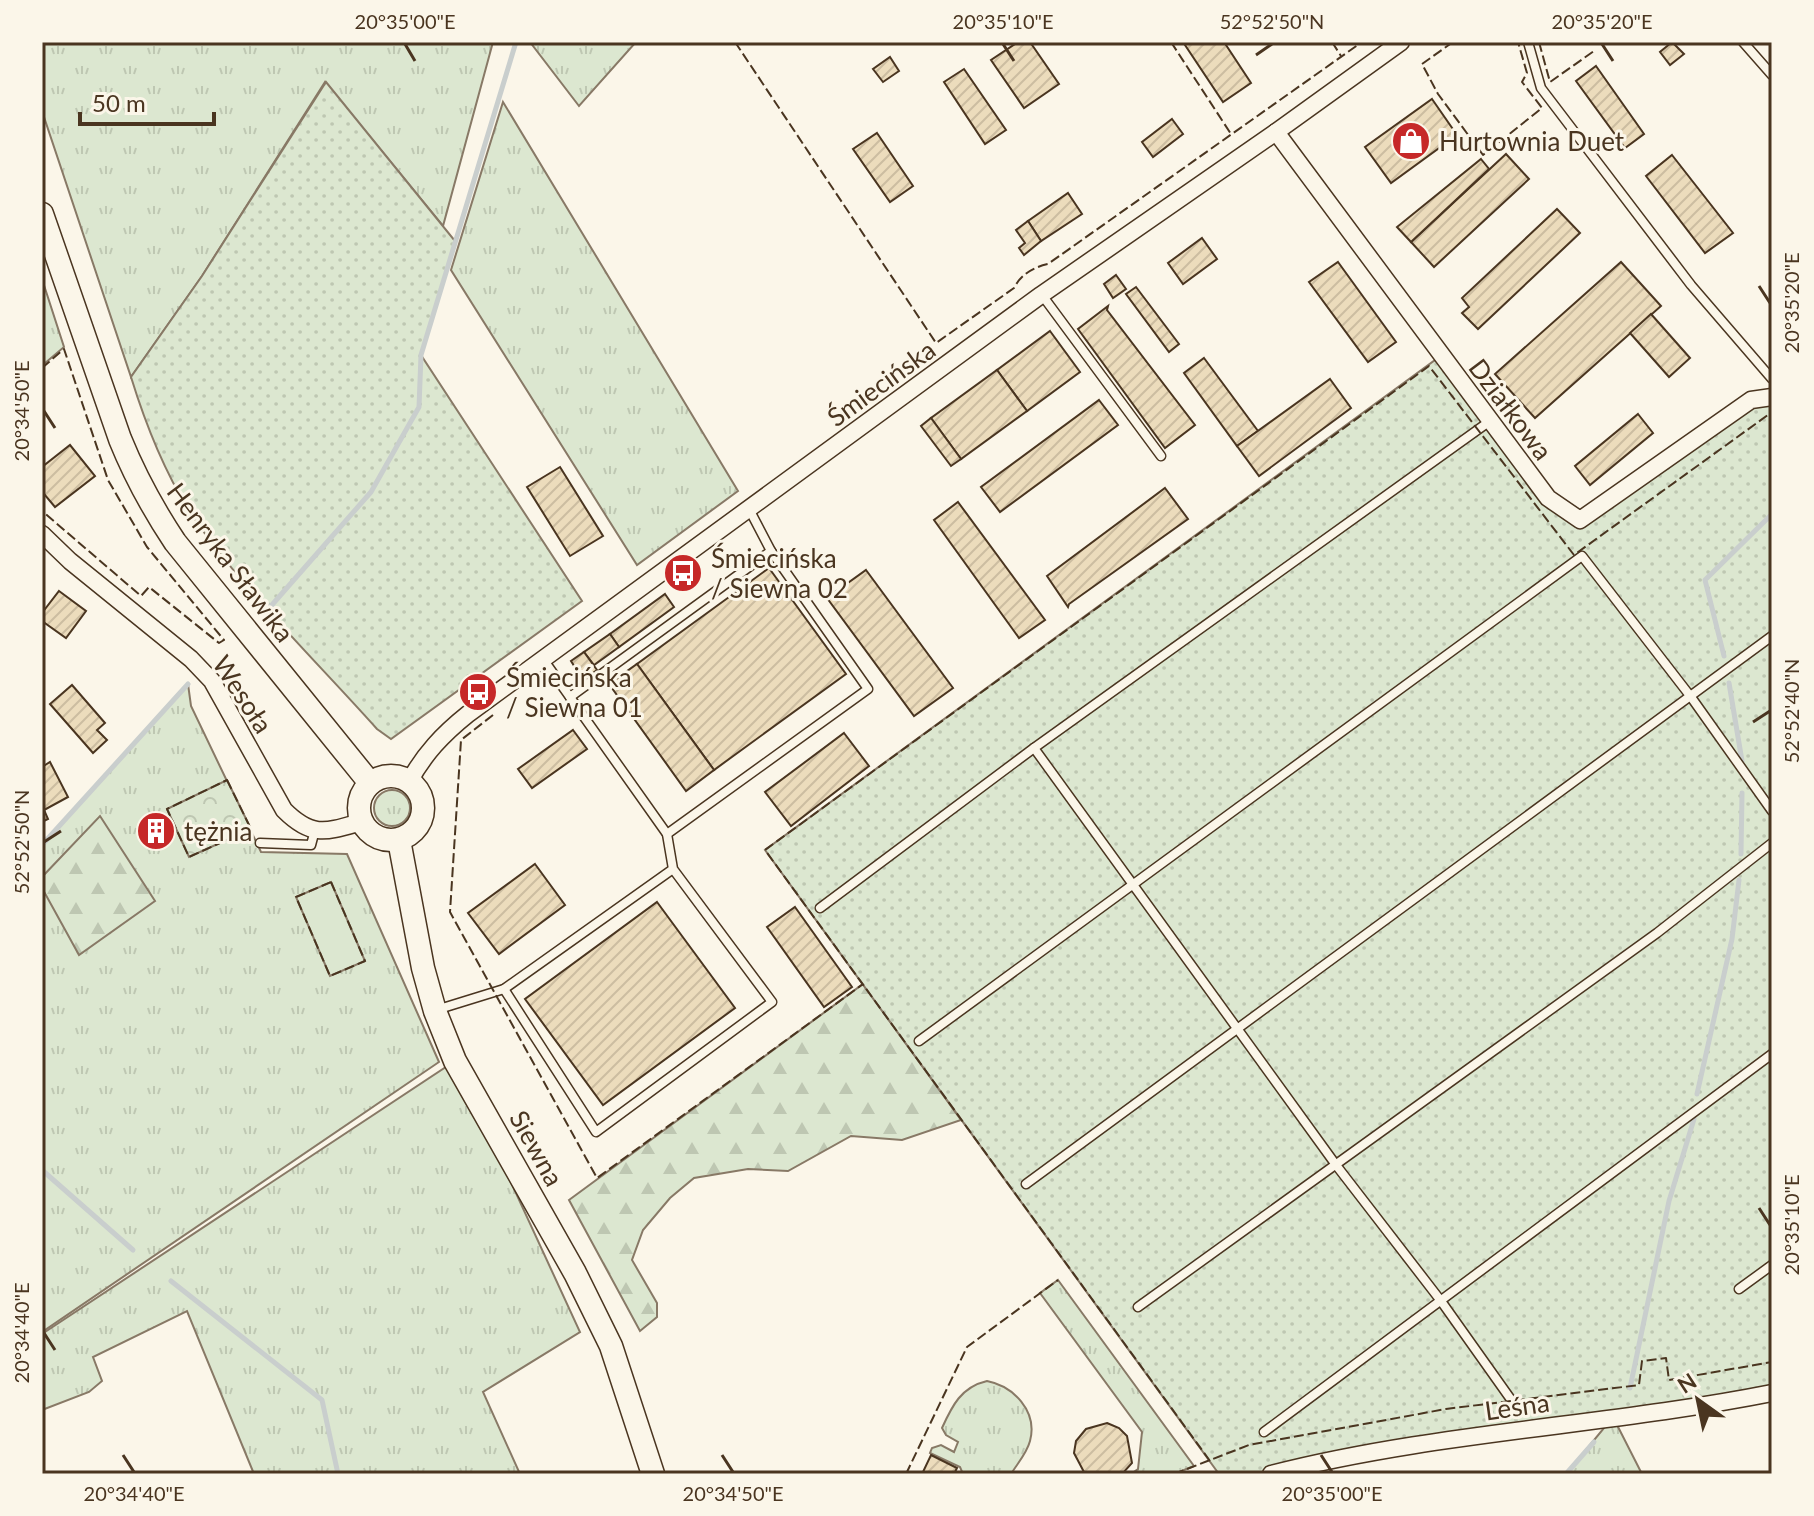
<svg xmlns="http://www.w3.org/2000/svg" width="1814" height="1516" viewBox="0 0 1814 1516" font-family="Lato,sans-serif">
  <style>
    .grass { fill: url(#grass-tufts); stroke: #887966; stroke-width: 2 }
    .forest { fill: url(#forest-firs); stroke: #887966; stroke-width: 2 }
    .park { fill: url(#park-crowns); stroke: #887966; stroke-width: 2 }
    .garden { fill: url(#garden-dots); stroke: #887966; stroke-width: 2 }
    .pitch { fill: #dce7d0; stroke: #887966; stroke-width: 2 }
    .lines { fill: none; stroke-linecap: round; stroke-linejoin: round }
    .stream { stroke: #c9cecd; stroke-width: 5 }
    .building { fill: url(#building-hatch); stroke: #4a3520; stroke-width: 2 }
    .lane-casing { stroke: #4a3520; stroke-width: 11 }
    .street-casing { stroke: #4a3520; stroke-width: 19 }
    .secondary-casing { stroke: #4a3520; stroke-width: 25 }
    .lane { stroke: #fbf6e9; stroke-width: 8 }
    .street { stroke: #fbf6e9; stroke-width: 16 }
    .secondary { stroke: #fbf6e9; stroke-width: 22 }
    .fence { stroke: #4a3520; stroke-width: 2; stroke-dasharray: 10 4; stroke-linecap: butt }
    .ticks { fill: none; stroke: #4a3520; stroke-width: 3 }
    .labels { text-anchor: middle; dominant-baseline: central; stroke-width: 6; stroke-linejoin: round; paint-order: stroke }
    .poi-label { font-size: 26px; fill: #4a3520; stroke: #fbf6e9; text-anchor: start }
    .street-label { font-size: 26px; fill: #4a3520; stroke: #fbf6e9 }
    .neatline { fill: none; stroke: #4a3520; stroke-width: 3 }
    .ticks-label { font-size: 20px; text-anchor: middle; fill: #4a3520 }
  </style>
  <defs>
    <pattern id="grass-tufts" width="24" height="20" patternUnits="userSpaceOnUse" patternTransform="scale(2)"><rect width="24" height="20" fill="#dce7d0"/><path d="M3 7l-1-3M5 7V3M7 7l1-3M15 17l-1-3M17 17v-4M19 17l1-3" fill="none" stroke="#bec7b2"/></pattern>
    <pattern id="forest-firs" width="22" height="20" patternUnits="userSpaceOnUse" patternTransform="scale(2)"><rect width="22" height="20" fill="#dce7d0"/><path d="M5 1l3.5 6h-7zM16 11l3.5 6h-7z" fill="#bec7b2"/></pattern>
    <pattern id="park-crowns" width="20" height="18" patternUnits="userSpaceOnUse" patternTransform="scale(2)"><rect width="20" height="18" fill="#dce7d0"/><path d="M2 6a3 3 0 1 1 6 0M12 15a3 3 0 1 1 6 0" fill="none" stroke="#bec7b2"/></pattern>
    <pattern id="garden-dots" width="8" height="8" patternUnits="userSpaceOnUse" patternTransform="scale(2)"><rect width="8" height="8" fill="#dce7d0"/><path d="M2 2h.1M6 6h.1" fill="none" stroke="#bec7b2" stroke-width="1.8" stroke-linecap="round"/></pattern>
    <pattern id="building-hatch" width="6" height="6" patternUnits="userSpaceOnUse" patternTransform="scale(2)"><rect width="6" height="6" fill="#ecdcbc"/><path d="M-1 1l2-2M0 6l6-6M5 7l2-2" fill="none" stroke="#ccbda1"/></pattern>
  </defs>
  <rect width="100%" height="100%" fill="#fbf6e9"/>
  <g class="grass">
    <polygon points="42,42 493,42 443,226 325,82 202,276 131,377 42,111"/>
    <polygon points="530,42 636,42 579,106"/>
    <polygon points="503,102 738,491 637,565 451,270"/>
    <polygon points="42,279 64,347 44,364 42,361"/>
    <polygon points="188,684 191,706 261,852 347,854 439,1062 42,1332 42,845"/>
    <circle cx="392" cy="808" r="18"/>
    <polygon points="455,1061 580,1332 483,1392 520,1474 254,1474 187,1311 93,1357 102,1381 89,1392 42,1410 42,1334"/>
    <polygon points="1058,1280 1194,1466 1174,1474 1131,1474 1138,1469 1142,1432 1040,1293"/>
    <path d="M987 1381C1013 1386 1038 1411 1030 1441 1027 1453 1017 1464 1011 1474H963L960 1467 930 1453 932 1448 941 1445 954 1452 958 1442 946 1435 942 1428C952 1406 961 1387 987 1381Z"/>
    <polygon points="1613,1417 1642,1474 1566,1474"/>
  </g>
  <g class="forest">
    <polygon points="100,816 155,901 79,955 42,888 42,877"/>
    <polygon points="863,984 961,1120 902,1140 851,1136 788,1171 748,1169 694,1178 670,1198 643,1230 632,1260 657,1303 657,1317 640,1331 569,1200"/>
  </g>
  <polygon class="park" points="227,780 251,829 189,857 167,809"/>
  <g class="garden">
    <path d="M326 82 455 241 421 355 582 601 391 739 377 729C318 663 252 599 200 527 168 482 147 429 131 377L202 276Z"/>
    <polygon points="1442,355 1548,498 1579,520 1751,400 1772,397 1772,1393 1271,1474 1219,1474 765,850"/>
  </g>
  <polygon class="pitch" points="331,882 365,961 330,976 296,897"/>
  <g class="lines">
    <g class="stream">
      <polyline points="271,606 371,492 419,407 421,355 516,42"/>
      <polyline points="1724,656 1705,580 1772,514"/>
      <polyline points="1729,683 1742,761"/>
      <polyline points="42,845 188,684"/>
      <polyline points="1741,854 1742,793"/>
      <polyline points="1697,1094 1732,939 1739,880"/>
      <polyline points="42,1170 133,1250"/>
      <polyline points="171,1281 322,1400 338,1474"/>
      <polyline points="1630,1388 1669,1201 1694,1119"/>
      <polyline points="1566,1474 1594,1442"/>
    </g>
  </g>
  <g class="building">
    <polygon points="1018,42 1030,42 1059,84 1024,108 991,60"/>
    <polygon points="1183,42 1224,42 1251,83 1223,102"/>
    <polygon points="1672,42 1684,54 1670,65 1660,52"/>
    <polygon points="890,57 899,71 883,82 873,69"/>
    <polygon points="1596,66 1644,134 1625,148 1576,81"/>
    <polygon points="964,69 1006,130 985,144 944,82"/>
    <polygon points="1432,99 1457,135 1391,183 1365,147"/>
    <polygon points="1172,119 1183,134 1153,157 1142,142"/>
    <polygon points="877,133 913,186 890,202 853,149"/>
    <polygon points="1506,154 1529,179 1434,267 1411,242"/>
    <polygon points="1672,155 1733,233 1705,253 1646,176"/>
    <polygon points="1481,159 1489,169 1411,242 1397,227"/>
    <polygon points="1068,193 1082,214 1041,241 1028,221"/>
    <polygon points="1557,209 1580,233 1478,329 1462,313 1469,307 1462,298"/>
    <polygon points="1028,221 1041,241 1024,255 1019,248 1025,243 1016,230"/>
    <polygon points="1202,238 1217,259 1183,284 1168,263"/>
    <polygon points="1338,262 1396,342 1368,362 1309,282"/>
    <polygon points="1621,262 1661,306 1535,418 1495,374"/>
    <polygon points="1116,275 1126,289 1113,298 1104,284"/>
    <polygon points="1136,287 1179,344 1169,352 1126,294"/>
    <polygon points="1108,306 1107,310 1195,425 1165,448 1078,329"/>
    <polygon points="1651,314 1690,358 1669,377 1630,333"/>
    <polygon points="1050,331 1080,372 1027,411 997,370"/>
    <polygon points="1204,358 1258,431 1237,446 1184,373"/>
    <polygon points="997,370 1027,411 961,459 931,418"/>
    <polygon points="1330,379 1351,408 1259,476 1237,446"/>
    <polygon points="1099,400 1118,425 1000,512 981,487"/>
    <polygon points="1638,414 1653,433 1590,485 1575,466"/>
    <polygon points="931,418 961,459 951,466 921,426"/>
    <polygon points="70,445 95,476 55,507 45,495 42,497 42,467"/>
    <polygon points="560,467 603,536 570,556 527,487"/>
    <polygon points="1165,488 1188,519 1069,604 1068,607 1047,576"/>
    <polygon points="958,502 1045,620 1019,638 934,520"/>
    <polygon points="769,568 846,674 714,770 637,664"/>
    <polygon points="866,570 953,688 914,716 827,598"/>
    <polygon points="59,591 86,611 66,638 42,621 42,613"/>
    <polygon points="665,594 674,607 619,647 610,634"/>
    <polygon points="610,634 619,647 594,665 584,652"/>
    <polygon points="584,652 597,670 583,680 571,661"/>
    <polygon points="637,664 714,770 686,791 609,684"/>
    <polygon points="72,685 105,723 97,730 107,740 93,753 50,704"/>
    <polygon points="573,730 587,749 532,788 518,769"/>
    <polygon points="844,733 869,766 791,826 765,792"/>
    <polygon points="50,762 68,797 44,810 48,819 42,822 42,767"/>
    <polygon points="535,864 565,905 499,954 468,913"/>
    <polygon points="657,902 735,1008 603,1105 525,999"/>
    <polygon points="795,907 852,987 824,1007 767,927"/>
    <polygon points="1107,1423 1119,1428 1127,1436 1132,1463 1122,1474 1085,1474 1074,1453 1076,1441 1086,1429"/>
    <polygon points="931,1455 957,1468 954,1474 922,1474"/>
  </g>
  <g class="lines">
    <defs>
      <g id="lane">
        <polyline points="1528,42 1541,88 1691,285 1772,379"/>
        <polyline points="1743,42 1772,75"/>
        <polyline points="1042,295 1161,456"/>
        <polyline points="1490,421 1034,748 1336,1165 1441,1301 1512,1401"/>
        <polyline points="749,509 771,551"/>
        <polyline points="543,659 667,834 673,869 504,989 596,1132 772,1002 673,869"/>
        <polyline points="570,697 771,551 868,689 667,834"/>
        <polyline points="260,843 311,845 315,830"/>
        <polyline points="820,908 1034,748"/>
        <polyline points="436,1010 504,989"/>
        <polyline points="919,1041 1582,556 1691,697 1772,811"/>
        <polyline points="1026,1184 1772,636"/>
        <polyline points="1739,1289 1772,1265"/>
        <polyline points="1138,1307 1657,933 1772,843"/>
        <polyline points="1264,1432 1772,1054"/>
      </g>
      <g id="street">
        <polyline points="1276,132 1548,498 1580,520 1751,400 1772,397"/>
        <path d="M42 534 70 561 191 659 212 681 284 810C312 838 326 832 361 822"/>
        <path d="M409 782C424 754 443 734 468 714L1041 295 1276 132 1401 42"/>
        <path d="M1271 1474C1435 1432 1606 1426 1772 1393"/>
      </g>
      <g id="secondary">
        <path d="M42 214 120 439C135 476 153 509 175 542L370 783"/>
        <circle cx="391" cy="808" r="32"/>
        <polyline points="399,840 423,968 435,1011 455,1061 575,1273 611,1346 653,1474"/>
      </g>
    </defs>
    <use href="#lane" class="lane-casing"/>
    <use href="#street" class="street-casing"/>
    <use href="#secondary" class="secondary-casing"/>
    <use href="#lane" class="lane"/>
    <use href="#street" class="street"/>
    <use href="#secondary" class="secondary"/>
    <g class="fence">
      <path d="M735 42 936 343 1014 288C1021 274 1034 267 1048 264L1362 42"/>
      <polyline points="1171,42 1231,134"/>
      <polyline points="1332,42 1341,56"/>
      <polyline points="1453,42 1422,64 1438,94 1483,155 1542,108 1522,82 1527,73 1518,42"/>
      <polyline points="1539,42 1550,82 1594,51"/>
      <polyline points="42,368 64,349 108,480 147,547 224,640 219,643 149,587 141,596 42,511"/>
      <polyline points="493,715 461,740 450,912 597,1178 863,984"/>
      <polygon points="227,780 251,829 189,857 167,809"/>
      <polygon points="331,882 365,961 330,976 296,897"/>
      <polyline points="1210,1461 765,850 1429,366 1574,555 1772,412"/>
      <polyline points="906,1474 967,1347 1058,1280"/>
      <polyline points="1174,1474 1249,1445 1446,1409 1639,1385 1642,1361 1666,1358 1669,1380 1772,1362"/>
    </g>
  </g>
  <path class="ticks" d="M405 44 415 61M1003 44 1014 61M1602 44 1613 61M1256 55 1272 44M1759 286 1770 303M44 411 55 428M1753 722 1770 711M44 842 61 831M1759 1208 1770 1225M44 1333 55 1350M123 1455 134 1472M722 1455 733 1472M1321 1455 1332 1472"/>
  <defs>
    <symbol id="shop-disc" viewBox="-11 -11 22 22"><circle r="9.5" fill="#c62828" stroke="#fbf6e9"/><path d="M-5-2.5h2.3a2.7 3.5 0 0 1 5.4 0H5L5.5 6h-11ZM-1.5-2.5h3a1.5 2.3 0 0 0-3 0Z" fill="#fff"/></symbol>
    <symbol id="bus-disc" viewBox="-11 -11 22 22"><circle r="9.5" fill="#c62828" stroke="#fbf6e9"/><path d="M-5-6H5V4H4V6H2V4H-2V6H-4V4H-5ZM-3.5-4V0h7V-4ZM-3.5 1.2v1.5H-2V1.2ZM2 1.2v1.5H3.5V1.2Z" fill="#fff"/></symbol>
    <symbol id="building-disc" viewBox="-11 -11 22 22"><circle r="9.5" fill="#c62828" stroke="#fbf6e9"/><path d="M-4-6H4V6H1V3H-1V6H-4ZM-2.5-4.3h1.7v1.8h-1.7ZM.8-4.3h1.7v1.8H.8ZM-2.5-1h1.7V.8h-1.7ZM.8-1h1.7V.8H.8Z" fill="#fff"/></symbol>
  </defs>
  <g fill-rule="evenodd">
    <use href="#shop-disc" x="1389" y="119" width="44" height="44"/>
    <use href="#bus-disc" x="661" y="551" width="44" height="44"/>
    <use href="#bus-disc" x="456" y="670" width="44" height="44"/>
    <use href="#building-disc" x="134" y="809" width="44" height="44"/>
  </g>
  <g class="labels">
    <g class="poi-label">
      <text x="1439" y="141">Hurtownia Duet</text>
      <text x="711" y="558">Śmiecińska<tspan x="711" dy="30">/ Siewna 02</tspan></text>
      <text x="506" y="677">Śmiecińska<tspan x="506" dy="30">/ Siewna 01</tspan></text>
      <text x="184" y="831">tężnia</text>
    </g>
    <g class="street-label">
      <text transform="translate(881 383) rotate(-36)">Śmiecińska</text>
      <text transform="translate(1511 409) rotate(53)">Działkowa</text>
      <text transform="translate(231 562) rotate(53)">Henryka Sławika</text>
      <text transform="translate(243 694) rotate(57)">Wesoła</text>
      <text transform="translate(537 1148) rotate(61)">Siewna</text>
      <text transform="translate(1517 1406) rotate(-8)">Leśna</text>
    </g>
  </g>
  <rect width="1814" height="1516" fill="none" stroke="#fbf6e9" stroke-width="88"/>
  <g transform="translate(1698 1400) rotate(327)" stroke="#fbf6e9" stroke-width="6" paint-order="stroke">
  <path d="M0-6L14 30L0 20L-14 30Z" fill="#4a3520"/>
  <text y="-12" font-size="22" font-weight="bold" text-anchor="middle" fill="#4a3520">N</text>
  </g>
  <path d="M80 112v12h134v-12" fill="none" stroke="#4a3520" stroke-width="4"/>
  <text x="92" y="112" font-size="24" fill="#4a3520" stroke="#fbf6e9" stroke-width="6" paint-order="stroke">50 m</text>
  <rect x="44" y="44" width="1726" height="1428" class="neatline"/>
  <g class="ticks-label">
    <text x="405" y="29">20°35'00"E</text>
    <text x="1003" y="29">20°35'10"E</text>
    <text x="1272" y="29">52°52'50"N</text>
    <text x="1602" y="29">20°35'20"E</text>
    <text transform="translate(1792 303) rotate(-90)" y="7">20°35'20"E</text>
    <text transform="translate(22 411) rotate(-90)" y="7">20°34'50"E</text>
    <text transform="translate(1792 711) rotate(-90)" y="7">52°52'40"N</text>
    <text transform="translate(22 842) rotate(-90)" y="7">52°52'50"N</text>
    <text transform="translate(1792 1225) rotate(-90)" y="7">20°35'10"E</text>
    <text transform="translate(22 1333) rotate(-90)" y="7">20°34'40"E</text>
    <text x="134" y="1501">20°34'40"E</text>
    <text x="733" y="1501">20°34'50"E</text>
    <text x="1332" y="1501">20°35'00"E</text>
  </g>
</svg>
